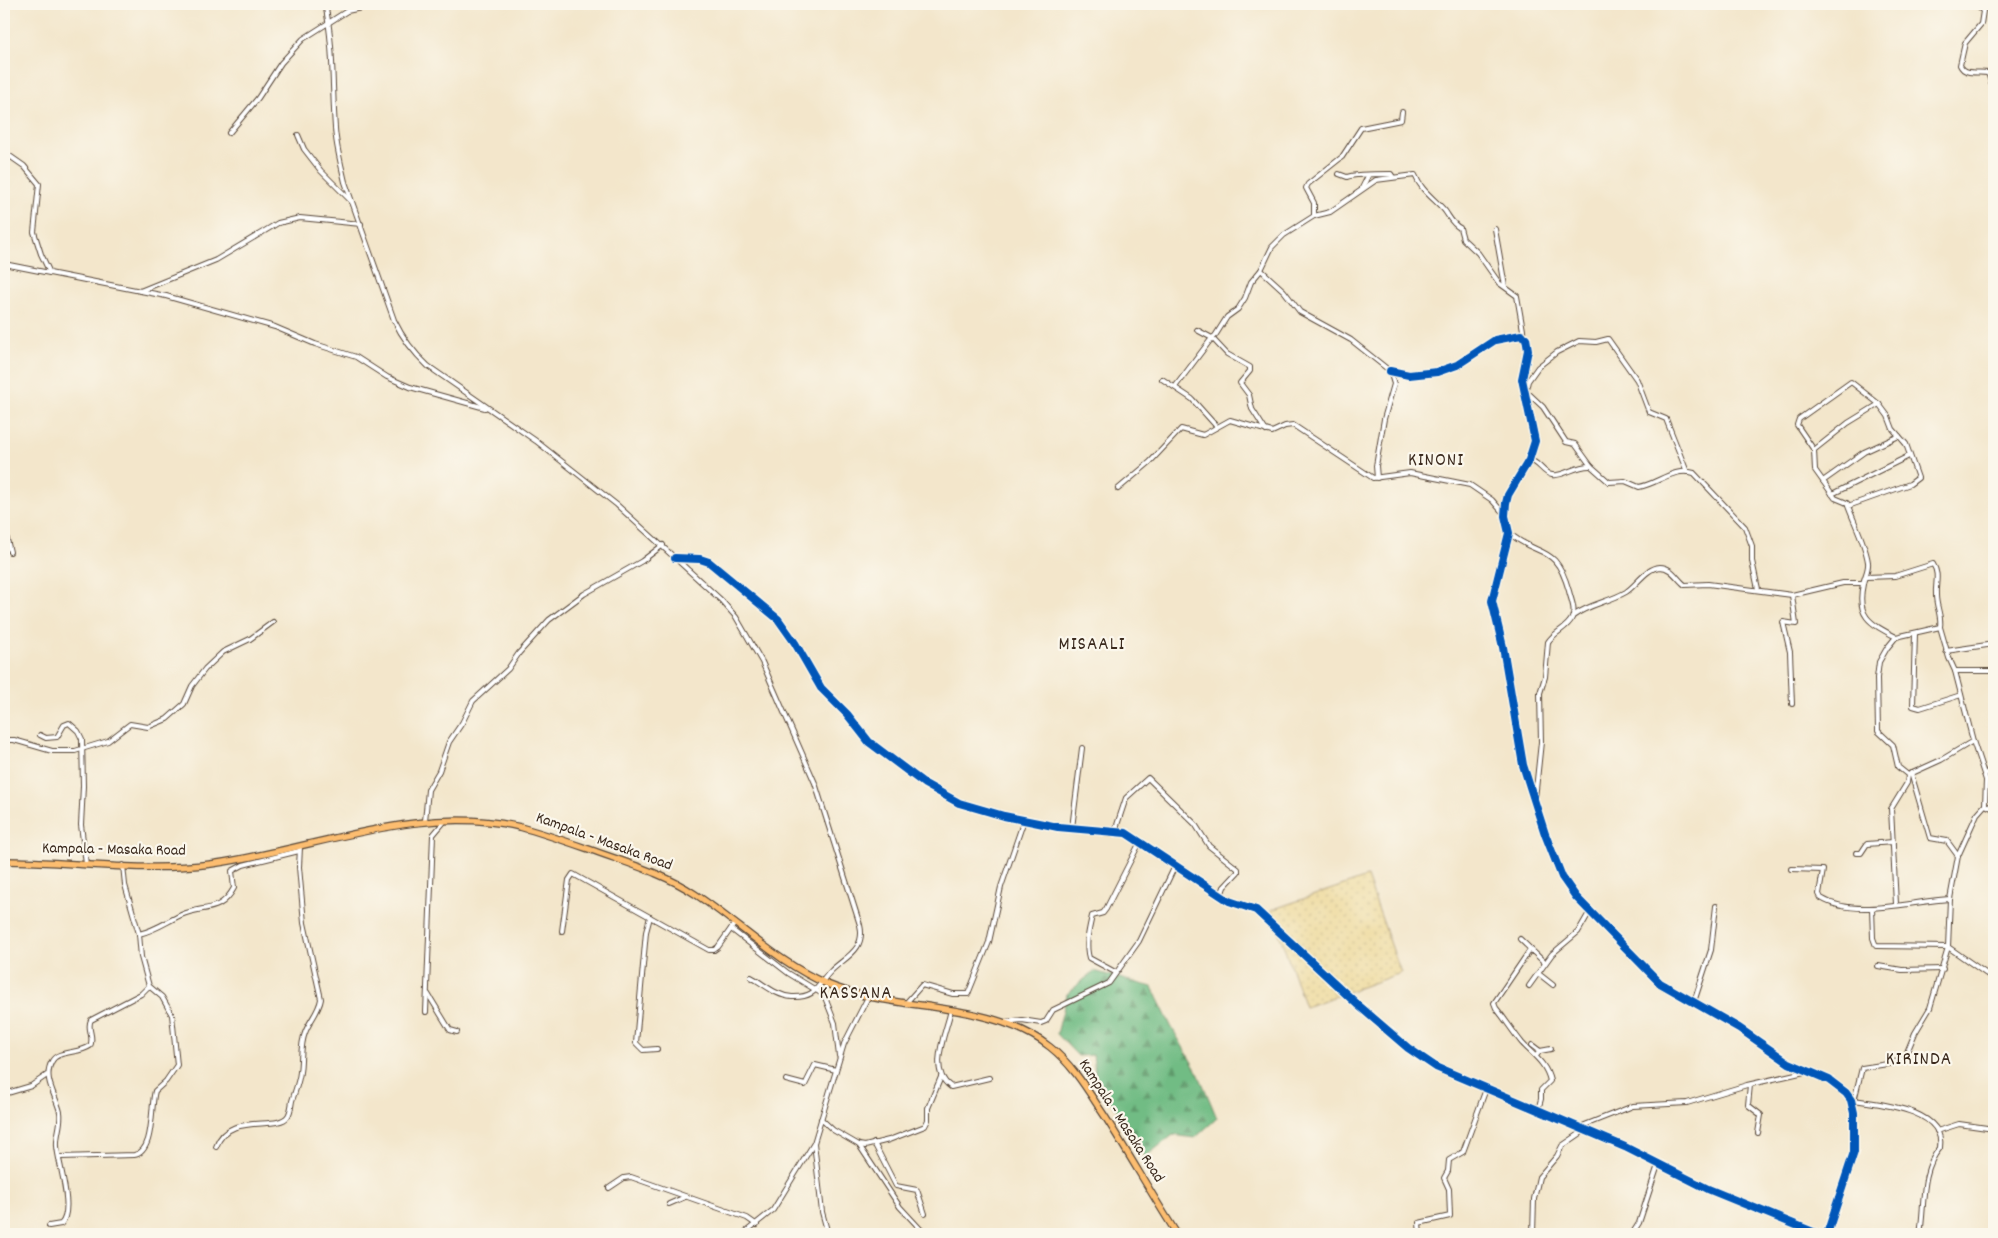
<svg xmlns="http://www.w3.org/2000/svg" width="1998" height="1238" viewBox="0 0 1998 1238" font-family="Dekko,sans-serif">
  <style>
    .forest { fill: url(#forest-firs); stroke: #567351 }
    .sand { fill: url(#sand-dots); stroke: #94825e }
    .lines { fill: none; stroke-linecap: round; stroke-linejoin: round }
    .minor-casing { stroke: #574638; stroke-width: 6 }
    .primary-casing { stroke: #574638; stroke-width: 8 }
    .minor { stroke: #fff; stroke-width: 4 }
    .primary { stroke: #fcbd6f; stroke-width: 5.5 }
    .cycleway-casing { stroke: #fbf7ec; stroke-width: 11 }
    .cycleway { stroke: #0057b8; stroke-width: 8 }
    .labels { text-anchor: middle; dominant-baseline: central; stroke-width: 4.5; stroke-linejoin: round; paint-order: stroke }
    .street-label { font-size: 16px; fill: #3b2a1e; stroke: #fbf7ec }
    .quarter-label { font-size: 19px; letter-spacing: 1px; fill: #3b2a1e; stroke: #fbf7ec }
  </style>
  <defs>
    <pattern id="forest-firs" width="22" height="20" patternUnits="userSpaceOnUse" patternTransform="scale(1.25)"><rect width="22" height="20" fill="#71bc84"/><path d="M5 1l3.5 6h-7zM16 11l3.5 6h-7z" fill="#5e996b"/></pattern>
    <pattern id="sand-dots" width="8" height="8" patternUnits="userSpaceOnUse" patternTransform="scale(1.25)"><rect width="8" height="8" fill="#eeda9e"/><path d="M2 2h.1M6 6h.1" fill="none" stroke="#cdbb88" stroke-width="1.8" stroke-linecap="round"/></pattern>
  </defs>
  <rect width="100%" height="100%" fill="#fbf7ec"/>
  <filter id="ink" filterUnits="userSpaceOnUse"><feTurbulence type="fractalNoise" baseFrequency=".02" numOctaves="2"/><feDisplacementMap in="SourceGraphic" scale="10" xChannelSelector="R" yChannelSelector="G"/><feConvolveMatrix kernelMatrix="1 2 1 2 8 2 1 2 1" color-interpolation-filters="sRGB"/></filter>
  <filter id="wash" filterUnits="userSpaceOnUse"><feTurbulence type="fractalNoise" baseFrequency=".0096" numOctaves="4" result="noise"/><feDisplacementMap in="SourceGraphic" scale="20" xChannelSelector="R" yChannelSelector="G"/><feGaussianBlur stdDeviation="1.12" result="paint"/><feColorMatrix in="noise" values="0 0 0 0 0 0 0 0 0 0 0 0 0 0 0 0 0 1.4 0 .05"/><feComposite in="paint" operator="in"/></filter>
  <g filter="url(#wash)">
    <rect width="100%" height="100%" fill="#f3e6cb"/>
    <polygon class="forest" points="1094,971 1152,987 1171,1026 1199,1075 1217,1118 1195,1138 1173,1135 1145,1157 1130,1128 1096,1081 1093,1055 1078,1056 1057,1034 1067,994"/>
    <polygon class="sand" points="1367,877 1401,973 1305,1007 1271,910"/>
  </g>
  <g filter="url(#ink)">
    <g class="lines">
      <defs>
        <g id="minor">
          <path d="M325 4C334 45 332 87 335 128 336 146 341 164 345 182L394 320C403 339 413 352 428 366L536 441 617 505 721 600 736 617 762 662 815 783 860 925C866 950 845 957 831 971 817 985 817 998 792 997 776 996 764 984 751 977"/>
          <path d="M1974 4 1983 11 1981 24 1965 43 1960 65C1965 76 1978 71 1988 73L1994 90"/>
          <polyline points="229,133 258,98 281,63 303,39 347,11 380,4"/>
          <polyline points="298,135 304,149 321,171 352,202"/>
          <polyline points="4,152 24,166 39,184 34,232 41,254 50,273"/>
          <path d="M1339 174 1347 177C1354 174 1382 174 1391 174L1393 177"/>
          <polyline points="1362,188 1368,176"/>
          <path d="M1314 216 1330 212 1376 180 1415 175C1421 191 1435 199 1445 211 1450 218 1452 224 1460 228L1463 239 1478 253 1499 283 1517 296 1524 336"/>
          <polyline points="1495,229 1505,286"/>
          <polyline points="4,264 166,296 275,327 315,344 356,357 387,377 410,387 485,408"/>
          <polyline points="1261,270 1284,291 1300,312 1351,340 1390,371 1394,384 1384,419 1376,466 1377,478"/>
          <polyline points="140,291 216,260 278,223 300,218 361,224"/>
          <polyline points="1197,330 1212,338 1215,336 1227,317 1238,309 1245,298 1251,282 1261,270 1272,247 1284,235 1314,216 1314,203 1306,188 1308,184 1342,157 1361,128 1401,120 1402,112"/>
          <polyline points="1390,371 1409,375 1437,372 1457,365 1495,340 1521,335 1526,338 1528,350 1522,379 1535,441 1529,460 1508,495 1506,503 1505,516 1509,533 1492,601 1503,647 1523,765 1545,834 1562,877 1576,897 1660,983 1739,1028 1789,1063 1829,1080 1846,1093 1851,1100 1854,1113 1854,1152 1827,1234"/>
          <polyline points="1162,379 1192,399 1217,427"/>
          <polyline points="1175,387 1212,338 1227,354 1250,367 1250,371 1240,383 1249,395 1252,409 1266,431"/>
          <polyline points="1526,391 1543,407 1566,442 1575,444 1591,466"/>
          <polyline points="1525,394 1528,381 1538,367 1557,352 1579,341 1596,342 1608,339 1637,380 1649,412 1666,419 1687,472"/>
          <polyline points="1814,450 1848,423 1879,404"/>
          <path d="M1529 460C1540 462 1542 473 1552 475 1563 477 1576 465 1591 466L1609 482 1625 481 1639 487C1658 484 1673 467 1694 473L1745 527 1752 546V561L1758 589"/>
          <polyline points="1823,481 1864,452 1899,436"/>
          <polyline points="1118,489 1150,462 1181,429 1203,435 1230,420 1272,432 1285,426 1293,425 1373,478 1410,473 1470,485 1492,500 1505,515"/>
          <polyline points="1832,494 1909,456"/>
          <path d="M1848 506 1910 484 1918 478 1906 444 1893 429 1888 416 1879 404 1851 382 1799 419 1797 425 1814 450 1815 470 1835 498 1847 503C1853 521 1865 542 1868 562 1869 570 1864 577 1863 584 1856 616 1869 623 1896 637L1940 627 1949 658 1955 671"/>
          <polyline points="4,527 10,552"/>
          <path d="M1509 533C1540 559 1555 542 1569 591 1571 600 1576 609 1572 618 1568 628 1554 632 1548 642L1545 677 1540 693 1541 742 1535 799"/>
          <polyline points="675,558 700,559 709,562 778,619 795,643 821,688 847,714 869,742 925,784 959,803 1004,816 1058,827 1126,833 1229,901 1256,910 1358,1005 1408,1048 1436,1067 1625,1147 1708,1189 1818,1234"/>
          <path d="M1866 577 1895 576 1933 564C1940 575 1935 583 1936 595 1936 607 1942 616 1940 627"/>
          <polyline points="1792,595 1796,624 1783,622 1790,652 1792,704"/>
          <path d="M1573 616C1589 604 1609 602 1626 592 1637 585 1646 568 1660 567 1672 567 1677 579 1685 585L1708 584 1792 595 1843 583H1863"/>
          <polyline points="1915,633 1913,706 1920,708 1961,695"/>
          <polyline points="1896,637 1887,648 1879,662 1877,678 1878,731 1893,745 1898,767 1908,775 1941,760 1973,741"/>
          <polyline points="1946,651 1994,644"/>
          <polyline points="1994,671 1955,671 1973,741 1986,780 1985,805 1977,814 1958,856 1950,899 1948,947 1994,979"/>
          <polyline points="40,735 46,738 57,737 64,725 69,723 78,731 82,739 83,786 81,825 86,864"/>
          <polyline points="4,740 14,740 52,751 75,751 108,741 130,724 148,727 167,719 184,704 192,686 205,669 223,652 250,639 273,622"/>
          <polyline points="1911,773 1930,838 1947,841 1958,856"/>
          <polyline points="1986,774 1994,762"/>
          <polyline points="1985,805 1994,809"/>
          <polyline points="425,821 428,790 439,771 449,742 462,723 473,701 508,669 519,653 549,620 584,594 642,561 663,545"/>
          <polyline points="1072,828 1082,748"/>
          <polyline points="1115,831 1126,798 1148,778 1195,824 1209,846 1238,869 1238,872 1224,887 1221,896"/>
          <polyline points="1856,853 1861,853 1867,844 1893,842"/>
          <path d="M1791 869 1823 870 1819 894 1821 898C1855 919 1911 901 1950 899"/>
          <polyline points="1896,904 1891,809 1907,783 1908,775"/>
          <polyline points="650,917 646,932 636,1043 643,1050 657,1049"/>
          <polyline points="731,929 788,973 824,995 835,1023 839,1056"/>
          <polyline points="562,931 569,880 573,874 709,950 714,950 718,947 735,923"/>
          <path d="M139 934C156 930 166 922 181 915 203 905 220 914 234 888L232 871 243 865 299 851"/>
          <polyline points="1520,939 1545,963"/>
          <path d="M1530 950 1494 1003 1496 1008C1505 1019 1513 1032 1522 1043 1533 1055 1546 1063 1550 1081L1541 1090V1099L1538 1110"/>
          <polyline points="1878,966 1902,970 1943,969"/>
          <path d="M1115 972 1089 958C1085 944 1089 930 1092 916L1103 913 1106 909 1140 842"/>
          <polyline points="1539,974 1553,985"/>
          <polyline points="1529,986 1552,954 1578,932 1589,913"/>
          <polyline points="428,994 450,1030 457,1032"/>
          <polyline points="1694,1002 1711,950 1716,906"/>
          <polyline points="905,1004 922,985 953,994 968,994 989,942 1001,887 1024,820"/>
          <path d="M951 1010C946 1033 927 1071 951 1087L989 1078"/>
          <polyline points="426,1012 433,835 444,822"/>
          <polyline points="1005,1022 1022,1020 1041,1023 1046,1021 1053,1010 1109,983 1139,941 1175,866"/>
          <polyline points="1532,1045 1540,1051"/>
          <polyline points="1536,1056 1540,1051 1551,1049"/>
          <polyline points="786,1080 805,1085 815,1065 836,1070"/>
          <polyline points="1750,1085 1748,1105 1761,1115 1758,1133"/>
          <polyline points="4,1094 31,1086 47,1075"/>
          <path d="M1854 1100C1880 1104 1946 1109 1940 1148 1920 1171 1925 1206 1920 1234"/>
          <polyline points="1854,1101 1862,1068 1894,1063 1905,1057 1915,1033 1930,1008 1948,947 1876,946 1873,938 1872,908"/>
          <polyline points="821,1119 833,1130 859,1145 865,1146 889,1140 925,1126 928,1120 928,1108 941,1077"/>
          <polyline points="1577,1128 1633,1106 1687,1103 1747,1085 1809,1071"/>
          <polyline points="1937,1131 1959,1124 1994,1129"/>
          <polyline points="874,1143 896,1186 917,1190 925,1214"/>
          <polyline points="859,1145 900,1207 925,1234"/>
          <path d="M216 1147C228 1111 277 1132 288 1116 291 1111 291 1106 292 1101 295 1091 299 1082 300 1072 302 1059 300 1045 305 1033 309 1021 319 1012 321 999L304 923 299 867 300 847"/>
          <path d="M60 1157 134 1155C155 1152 150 1107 155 1091L166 1081 177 1065 172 1015 162 997 149 986 141 957 139 934 125 885 123 865"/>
          <polyline points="609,1188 624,1178 631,1177 747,1218 757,1225"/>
          <polyline points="669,1204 685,1197"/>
          <path d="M49 1226 61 1224C75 1210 58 1164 57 1146 56 1135 62 1123 60 1112 56 1095 42 1078 52 1061 58 1050 79 1054 90 1046 95 1037 86 1028 91 1020L141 994 149 986"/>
          <polyline points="743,1234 773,1210 814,1143"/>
          <polyline points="828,1234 822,1212 814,1143 844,1044 868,997"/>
          <polyline points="1420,1234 1419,1223 1450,1216 1449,1189 1444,1178 1448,1171 1449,1160 1463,1152 1486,1089"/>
          <polyline points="1533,1234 1534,1199 1539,1177 1557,1156 1562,1146 1584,1131"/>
          <polyline points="1632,1234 1639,1223 1658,1165"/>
        </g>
        <path id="primary" d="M4 861C72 861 143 873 211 864 313 850 416 803 520 827 546 834 571 843 597 852 630 864 665 874 695 894 739 923 778 963 827 984 875 1004 927 1003 977 1015 1003 1021 1029 1030 1050 1047 1073 1065 1088 1091 1104 1115 1129 1154 1152 1195 1177 1234"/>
      </defs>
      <use href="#minor" class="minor-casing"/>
      <use href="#primary" class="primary-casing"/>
      <use href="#minor" class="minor"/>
      <use href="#primary" class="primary"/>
      <defs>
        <g id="cycleway">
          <polyline points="1390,371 1409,375 1437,372 1457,365 1495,340 1521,335 1526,338 1528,350 1522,379 1535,441 1529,460 1508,495 1506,503 1505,516 1509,533 1492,601 1503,647 1523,765 1545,834 1562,877 1576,897 1660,983 1739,1028 1789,1063 1829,1080 1846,1093 1851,1100 1854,1113 1854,1152 1827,1234"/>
          <polyline points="675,558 700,559 709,562 778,619 795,643 821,688 847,714 869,742 925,784 959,803 1004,816 1058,827 1126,833 1229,901 1256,910 1358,1005 1408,1048 1436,1067 1625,1147 1708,1189 1818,1234"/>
        </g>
      </defs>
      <use href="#cycleway" class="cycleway-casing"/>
      <use href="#cycleway" class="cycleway"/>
    </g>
  </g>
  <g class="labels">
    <g class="street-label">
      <text transform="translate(604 842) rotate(20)">Kampala - Masaka Road</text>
      <text transform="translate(114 850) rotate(1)">Kampala - Masaka Road</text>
      <text transform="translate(1121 1121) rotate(57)">Kampala - Masaka Road</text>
    </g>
    <g class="quarter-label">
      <text x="1436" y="461">KINONI</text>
      <text x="1092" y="645">MISAALI</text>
      <text x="856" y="994">KASSANA</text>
      <text x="1919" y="1060">KIRINDA</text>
    </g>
  </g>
  <rect width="1998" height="1238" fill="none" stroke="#fbf7ec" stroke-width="20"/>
</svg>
